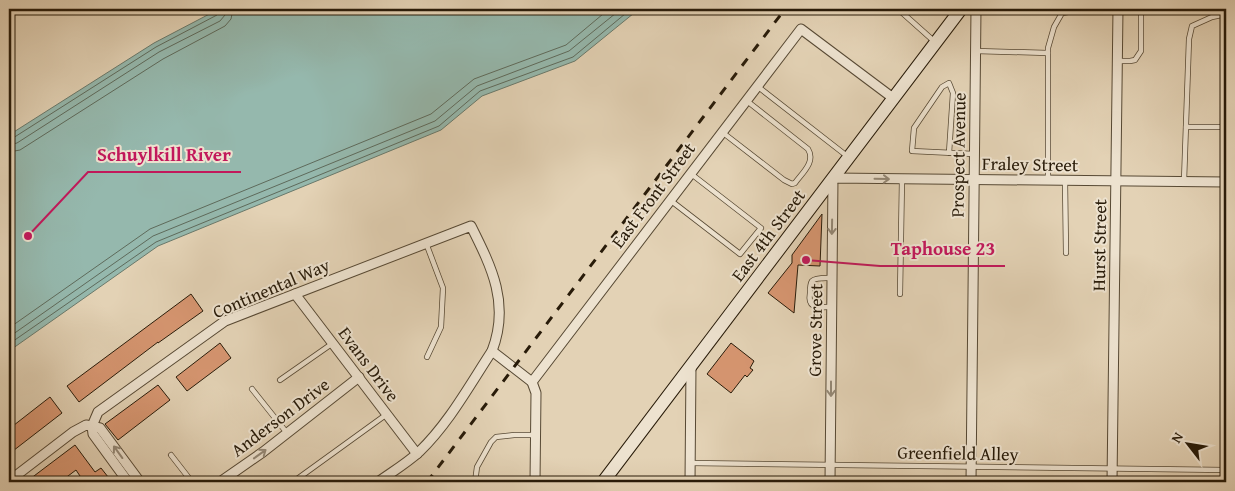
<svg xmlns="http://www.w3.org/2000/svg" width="1235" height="491" viewBox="0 0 1235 491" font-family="'Gentium Book Plus',serif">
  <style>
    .water { fill: #95b8ad; stroke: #69796b }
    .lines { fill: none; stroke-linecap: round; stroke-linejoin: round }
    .shore { stroke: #5e6a5b; stroke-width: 1 }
    .building { fill: #d79671; stroke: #281b09 }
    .service-casing { stroke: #574934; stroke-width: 6 }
    .minor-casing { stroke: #574934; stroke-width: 11 }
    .secondary-casing { stroke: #281b09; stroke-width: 14 }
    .service { stroke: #ede2cf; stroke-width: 4.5 }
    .minor { stroke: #ede2cf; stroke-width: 9 }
    .secondary { stroke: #ede2cf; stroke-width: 12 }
    .rail { stroke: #281b09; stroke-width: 3; stroke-dasharray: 9 9; stroke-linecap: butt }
    .oneway { stroke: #948876 }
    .labels { text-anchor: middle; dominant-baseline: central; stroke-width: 4; stroke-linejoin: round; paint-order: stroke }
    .street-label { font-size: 18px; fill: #281b09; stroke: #ede2cf }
    .leader { fill: none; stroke: #c2185b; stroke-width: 2 }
    .callout-dot { fill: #c2185b; stroke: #ede2cf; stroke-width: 2 }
    .callout-label { font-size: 19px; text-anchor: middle; font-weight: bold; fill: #c2185b; stroke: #ede2cf; stroke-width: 4; stroke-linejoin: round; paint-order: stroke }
  </style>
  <rect width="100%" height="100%" fill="#e3d2b5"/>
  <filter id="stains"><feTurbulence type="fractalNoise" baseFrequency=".004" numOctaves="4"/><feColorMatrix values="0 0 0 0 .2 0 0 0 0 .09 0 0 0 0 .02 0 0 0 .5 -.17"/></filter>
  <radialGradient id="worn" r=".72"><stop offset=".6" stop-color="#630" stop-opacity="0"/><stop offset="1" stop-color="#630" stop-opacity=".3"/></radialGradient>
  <polygon class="water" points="219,9 639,9 575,61 482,96 441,130 158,246 9,351 9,135 154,43"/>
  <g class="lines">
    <g class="shore">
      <polyline points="9,138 13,138 156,47 217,15 219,13 220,9"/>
      <polyline points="9,145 17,143 159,52 220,21 225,15 226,9"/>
      <polyline points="9,152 20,150 163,59 225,26 231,19 233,9"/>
      <polyline points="9,328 150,229 431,114 474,79 566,45 609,9"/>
      <polyline points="9,337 153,236 435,121 477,86 569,51 621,9"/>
      <polyline points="9,344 156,242 439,126 480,91 573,57 631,9"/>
    </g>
  </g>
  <g class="building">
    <polygon points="822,214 820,266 798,265 794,313 768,293 792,263 792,255"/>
    <polygon points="191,294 203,311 158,343 158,342 79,402 67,386"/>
    <polygon points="220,343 231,358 187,391 176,377"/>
    <polygon points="731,343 754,361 750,368 753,370 747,377 745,375 731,393 707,374"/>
    <polygon points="158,385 170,400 118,440 105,424"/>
    <polygon points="50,397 62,413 9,454 9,429"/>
    <polygon points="75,445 95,472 101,468 112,482 84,482 76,470 60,482 26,482"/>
  </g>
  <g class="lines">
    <defs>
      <g id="service">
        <polyline points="898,9 935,42"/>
        <polyline points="976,51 1048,53"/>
        <polyline points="1117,61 1130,61 1135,60 1141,51 1141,9"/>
        <polyline points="757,86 847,156"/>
        <polyline points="1186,127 1226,127"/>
        <path d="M722 132 784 180 792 184 795 183C802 173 816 162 808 149L747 101"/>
        <polyline points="949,153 953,93 949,83 942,87 914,128 912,151 974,154"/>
        <polyline points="1048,180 1048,48 1054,27 1062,13 1086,9"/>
        <polyline points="1065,180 1066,253"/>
        <polyline points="1184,181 1189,39 1192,26 1212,17 1226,14"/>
        <polyline points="670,200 740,254 761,228 690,173"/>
        <polyline points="426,243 443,288 441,327 427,357"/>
        <polyline points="900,294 902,179"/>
        <path d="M832 307C819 307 807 310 810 293 810 290 810 284 812 281 816 277 827 278 832 278"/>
        <polyline points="280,380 333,343"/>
        <polyline points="252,389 287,433"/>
        <polyline points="171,455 192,482"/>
        <polyline points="690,463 1226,470"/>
        <polyline points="293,482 387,414"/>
        <polyline points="475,482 477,467 491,442 496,437 514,435 536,435"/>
      </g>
      <g id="minor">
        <polyline points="295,294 417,454"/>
        <polyline points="492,351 532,382 536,393 535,482"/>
        <polyline points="532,382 801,29 893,98"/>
        <polyline points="9,481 73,432 86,425 100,428 140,482"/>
        <path d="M128 482 93 434 92 426 98 412 225 321 471 226C492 268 510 304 492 351 469 386 449 423 419 452 407 463 392 472 378 482"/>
        <polyline points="220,482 263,452 359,377"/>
        <polyline points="690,482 691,366"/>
        <polyline points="830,482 833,178 1226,182"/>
        <polyline points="971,482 976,9"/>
        <polyline points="1112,482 1118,9"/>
      </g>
      <polyline id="secondary" points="603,482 961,9"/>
    </defs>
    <use href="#service" class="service-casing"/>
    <use href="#minor" class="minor-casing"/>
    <use href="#secondary" class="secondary-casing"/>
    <use href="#service" class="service"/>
    <use href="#minor" class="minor"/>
    <use href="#secondary" class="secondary"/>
    <polyline class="rail" points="427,482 785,9"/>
  </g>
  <defs><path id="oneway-shaft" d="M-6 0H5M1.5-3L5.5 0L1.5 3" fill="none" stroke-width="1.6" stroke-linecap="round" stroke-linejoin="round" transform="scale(1.25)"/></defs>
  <g class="oneway">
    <use href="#oneway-shaft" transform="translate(882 179) rotate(1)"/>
    <use href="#oneway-shaft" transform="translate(832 227) rotate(91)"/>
    <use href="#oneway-shaft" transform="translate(831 389) rotate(90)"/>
    <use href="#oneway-shaft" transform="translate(118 452) rotate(-126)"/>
    <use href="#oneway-shaft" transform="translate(260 454) rotate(-36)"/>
  </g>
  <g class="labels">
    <g class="street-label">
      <text transform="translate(958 155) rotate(-89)">Prospect Avenue</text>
      <text transform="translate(1030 164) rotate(1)">Fraley Street</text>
      <text transform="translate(653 195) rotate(-53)">East Front Street</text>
      <text transform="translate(768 235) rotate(-53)">East 4th Street</text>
      <text transform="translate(1099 245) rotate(-89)">Hurst Street</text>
      <text transform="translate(271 288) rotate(-23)">Continental Way</text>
      <text transform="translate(815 330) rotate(-89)">Grove Street</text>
      <text transform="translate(369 364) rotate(53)">Evans Drive</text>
      <text transform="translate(280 417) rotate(-37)">Anderson Drive</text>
      <text transform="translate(958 453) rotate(1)">Greenfield Alley</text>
    </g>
  </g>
  <path class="leader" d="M28 236L88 172H241M806 260L880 266H1005"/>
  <g class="callout-dot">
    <circle cx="28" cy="236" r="5"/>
    <circle cx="806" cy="260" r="5"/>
  </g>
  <g class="callout-label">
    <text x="164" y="161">Schuylkill River</text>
    <text x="943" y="255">Taphouse 23</text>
  </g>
  <rect width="1235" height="491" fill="none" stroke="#e3d2b5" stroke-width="30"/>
  <rect x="10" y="10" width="1215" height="471" fill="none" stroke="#281b09" stroke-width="2.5"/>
  <rect x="15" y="15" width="1205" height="461" fill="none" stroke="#281b09"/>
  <g transform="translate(1188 444) rotate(301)" stroke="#ede2cf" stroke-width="4" paint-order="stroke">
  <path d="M0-4L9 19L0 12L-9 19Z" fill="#281b09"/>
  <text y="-8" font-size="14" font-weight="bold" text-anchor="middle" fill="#281b09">N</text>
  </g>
  <rect width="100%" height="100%" filter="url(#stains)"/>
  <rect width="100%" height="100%" fill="url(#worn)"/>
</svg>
